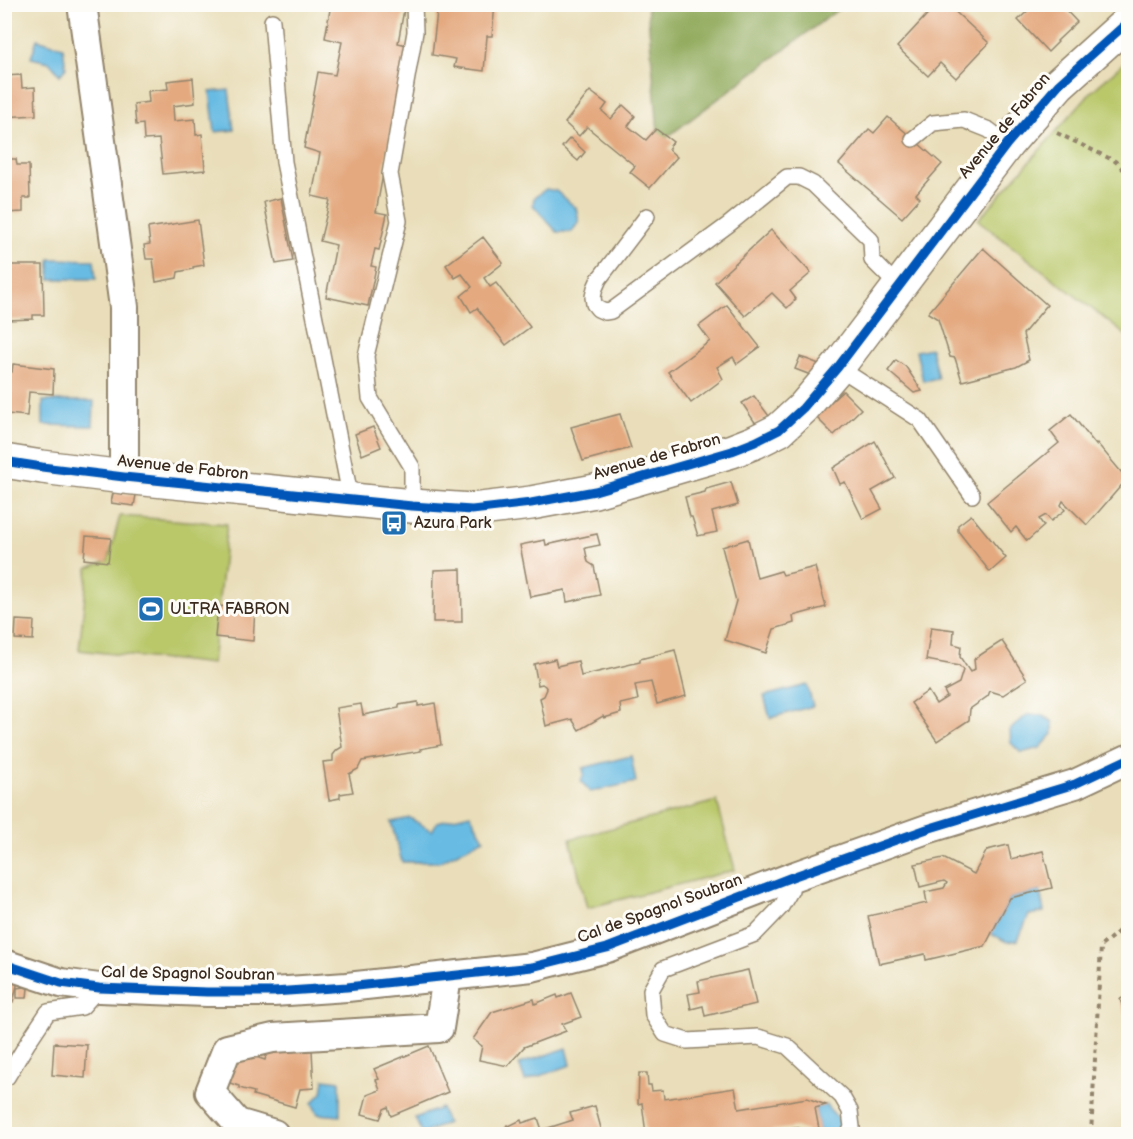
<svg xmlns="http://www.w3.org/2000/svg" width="1133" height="1139" viewBox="0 0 1133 1139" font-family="'Balsamiq Sans',sans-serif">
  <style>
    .green { fill: #bac86b; stroke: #7a7944; stroke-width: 1.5 }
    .forest { fill: #93ac5f; stroke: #676b3e; stroke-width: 1.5 }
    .water { fill: #67bbe3; stroke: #517280; stroke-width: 1.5 }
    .building { fill: #e4a97f }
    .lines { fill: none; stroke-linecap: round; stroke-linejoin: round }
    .service-casing { stroke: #92846c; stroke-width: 18 }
    .minor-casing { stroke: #92846c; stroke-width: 32 }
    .tertiary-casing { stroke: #92846c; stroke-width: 36 }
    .path { stroke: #92846c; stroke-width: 4; stroke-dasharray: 4.5 4.5; stroke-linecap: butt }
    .service { stroke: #fff; stroke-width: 15 }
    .minor { stroke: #fff; stroke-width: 28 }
    .tertiary { stroke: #fff; stroke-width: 33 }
    .cycleway-casing { stroke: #fdfcf7; stroke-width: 13 }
    .cycleway { stroke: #0057b8; stroke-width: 9 }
    .labels { text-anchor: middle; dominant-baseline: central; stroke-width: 6; stroke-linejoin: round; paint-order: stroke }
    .street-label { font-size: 16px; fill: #3b2a1e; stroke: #fdfcf7 }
    .poi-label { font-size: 16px; fill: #3b2a1e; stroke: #fdfcf7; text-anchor: start }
  </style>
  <rect width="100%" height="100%" fill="#fdfcf7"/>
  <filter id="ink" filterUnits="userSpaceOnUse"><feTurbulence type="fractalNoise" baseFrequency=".0167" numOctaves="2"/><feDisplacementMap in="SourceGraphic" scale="12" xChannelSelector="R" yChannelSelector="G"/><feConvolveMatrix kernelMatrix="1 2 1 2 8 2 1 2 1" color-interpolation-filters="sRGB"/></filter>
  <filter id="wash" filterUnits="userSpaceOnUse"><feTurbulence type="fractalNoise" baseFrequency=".008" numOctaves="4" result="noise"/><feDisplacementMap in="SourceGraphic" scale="24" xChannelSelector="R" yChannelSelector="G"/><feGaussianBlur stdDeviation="1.35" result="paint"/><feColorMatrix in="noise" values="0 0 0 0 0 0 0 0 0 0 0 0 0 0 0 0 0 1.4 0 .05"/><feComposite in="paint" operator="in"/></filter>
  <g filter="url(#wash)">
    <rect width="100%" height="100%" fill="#e9deb9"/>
    <g class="green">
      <polygon points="1128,59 1128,337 978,220 1090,93"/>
      <polygon points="120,516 227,524 212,664 167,659 166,660 79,650 88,568 108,561"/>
      <polygon points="717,801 735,870 587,908 570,839"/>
    </g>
    <polygon class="forest" points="647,4 844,5 659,143"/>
    <g class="water">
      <polygon points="37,39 63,47 66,68 60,75 49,62 31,58"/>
      <polygon points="229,90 234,130 215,132 210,92"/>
      <polygon points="546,189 556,191 576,208 579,221 572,232 557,232 533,205 534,198"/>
      <polygon points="50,259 94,260 96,279 50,279"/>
      <polygon points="931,348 938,378 923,381 916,351"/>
      <polygon points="43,401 94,401 93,426 43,425"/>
      <polygon points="807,685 813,706 770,718 764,696"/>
      <polygon points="1027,715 1042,715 1053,722 1053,734 1040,748 1021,753 1011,743 1010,730"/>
      <polygon points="631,756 636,782 590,792 581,781 584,774 583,768"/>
      <polygon points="470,814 484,839 439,862 402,862 391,822 410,818 432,831 437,822"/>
      <polygon points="1040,891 1044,912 1029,915 1018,940 1007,942 991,934 1010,898"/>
      <polygon points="567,1048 571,1065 525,1081 519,1064"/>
      <polygon points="324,1079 340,1081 340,1116 318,1114 312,1103 322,1093"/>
      <polygon points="826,1105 844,1125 841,1134 820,1134 815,1108"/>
      <polygon points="441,1108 447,1123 422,1134 415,1118"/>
    </g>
    <g id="blocks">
      <g class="building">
        <polygon points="331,4 405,4 398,43 407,45 376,212 387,214 379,250 375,249 371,266 376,267 368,306 326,297 336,245 320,241 330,200 312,196 320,153 304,148 318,72 335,75 342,42 325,38"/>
        <polygon points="438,4 495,4 492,36 487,36 484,71 454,67 456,59 432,55"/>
        <polygon points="937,4 947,4 989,43 956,78 940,63 928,76 897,47"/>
        <polygon points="1035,4 1060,4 1077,22 1057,41 1058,42 1048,52 1018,20"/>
        <polygon points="21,75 22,88 35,87 36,115 4,117 4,76"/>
        <polygon points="193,78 195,103 173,106 174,121 195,119 196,135 202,134 205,170 163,174 159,139 144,140 143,124 136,125 134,104 149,102 148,91 168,89 167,81"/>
        <polygon points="590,91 607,104 602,111 611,119 623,105 635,116 628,126 646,140 656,129 673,142 668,149 677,157 650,188 630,172 635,166 587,127 579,136 565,123"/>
        <polygon points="888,117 942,164 916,194 920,198 902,218 839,164 869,129 874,133"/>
        <polygon points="570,138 585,152 578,161 562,147"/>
        <polygon points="4,159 16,159 17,165 29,165 30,198 23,198 23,212 4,213"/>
        <polygon points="281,198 293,261 276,264 264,202"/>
        <polygon points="198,220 204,265 193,267 193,269 178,272 177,278 156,282 153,259 146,259 144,245 150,244 148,228"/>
        <polygon points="771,230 811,273 790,291 796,299 787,308 772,293 745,316 715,282"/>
        <polygon points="483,237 503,263 484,278 490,287 496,283 530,327 506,345 477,308 471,312 461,296 472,287 462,274 455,278 446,265"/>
        <polygon points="983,248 1047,305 1023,334 1029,360 1016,367 962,381 955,358 950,357 938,319 928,313"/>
        <polygon points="4,265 43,265 44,315 33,315 33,319 8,320 8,314 4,314"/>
        <polygon points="727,305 760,347 737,364 733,357 717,367 723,379 691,403 668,372 710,341 699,326"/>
        <polygon points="800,357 809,360 824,366 816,377 795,369"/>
        <polygon points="896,360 906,367 922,391 914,393 888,371"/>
        <polygon points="13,364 54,369 53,394 29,392 27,416 7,414 8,404 4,403 4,371 12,372"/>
        <polygon points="843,391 861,409 834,435 815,416"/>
        <polygon points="754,396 769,416 756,424 742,403"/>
        <polygon points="620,414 631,448 583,461 571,427"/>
        <polygon points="1071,414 1096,445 1097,443 1127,479 1087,525 1063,501 1061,505 1065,510 1051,521 1046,515 1039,519 1044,526 1027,541 1016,527 1011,532 987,502 1059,443 1050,431"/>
        <polygon points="373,427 381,447 362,455 355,434"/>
        <polygon points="875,441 895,478 872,491 882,509 863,519 845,482 840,484 833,468"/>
        <polygon points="731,482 738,505 712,512 717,532 698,536 692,517 690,517 685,497 705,492 706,489"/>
        <polygon points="113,493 136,495 134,506 111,503"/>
        <polygon points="971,515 1006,558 990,572 958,531 958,525"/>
        <polygon points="597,534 600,545 585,548 588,562 594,566 600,595 567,602 565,590 530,597 520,545 545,540 546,545"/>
        <polygon points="86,536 111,538 108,562 84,559"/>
        <polygon points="748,539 757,578 781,571 783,575 815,567 826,607 793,616 794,623 774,629 766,653 725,640 736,601 722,547"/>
        <polygon points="461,569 462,622 433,622 434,570"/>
        <polygon points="218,606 255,609 253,641 215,637"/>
        <polygon points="16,620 34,621 33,640 15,639"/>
        <polygon points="931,627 954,630 953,644 961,646 960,657 970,672 975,669 974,659 1002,641 1027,679 1003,695 990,691 988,696 970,709 969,720 937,741 911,703 928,691 936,704 947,697 944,691 959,683 963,670 959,666 926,660"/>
        <polygon points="675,650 686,696 657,704 651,682 635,685 638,700 620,704 621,713 604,718 603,716 579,730 572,719 546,726 540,698 544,696 547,689 545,686 542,684 538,685 534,664 555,659 557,666 578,661 581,676 640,662 640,659"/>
        <polygon points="418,702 418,706 435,703 441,745 420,749 421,751 362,761 358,769 349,774 353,792 340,794 340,798 329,800 323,762 333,761 333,755 337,750 342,747 336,708 361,704 363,715 399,708 399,705"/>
        <polygon points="1008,845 1011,859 1043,851 1052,888 1010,898 985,946 926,960 925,954 879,964 868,916 927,903 925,892 944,888 947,883 944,881 920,887 915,864 943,858 974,874 987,850"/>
        <polygon points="748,970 756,1004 705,1016 703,1006 691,1009 688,994 700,992 698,981"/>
        <polygon points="4,978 18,981 13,1002 4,999"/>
        <polygon points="23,987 28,988 27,998 17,998 17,988"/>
        <polygon points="571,993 581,1017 562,1024 566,1031 524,1047 508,1066 479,1060 482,1046 473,1039 492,1012 534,999 535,1004 557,995 558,998"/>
        <polygon points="1128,996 1128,1022 1120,999"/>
        <polygon points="54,1043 87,1045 85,1078 52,1075"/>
        <polygon points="429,1046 448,1092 391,1116 388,1107 384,1109 380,1119 362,1114 367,1095 380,1090 376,1080 379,1079 374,1069"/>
        <polygon points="312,1050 314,1088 300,1089 295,1107 253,1095 254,1092 239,1088 239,1086 227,1082 234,1059 240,1061 243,1053 265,1060 267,1053"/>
        <polygon points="639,1073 647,1073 648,1085 651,1085 652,1091 663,1090 664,1099 735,1088 739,1109 807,1098 826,1105 815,1108 820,1134 810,1134 804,1130 796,1127 749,1134 646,1134 642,1103 638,1104"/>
        <polygon points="595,1106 602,1132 594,1134 502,1134 507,1125 509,1126 521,1120 522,1123 538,1118 542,1130 573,1120 570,1113"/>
      </g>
    </g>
  </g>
  <g filter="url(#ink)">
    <use href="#blocks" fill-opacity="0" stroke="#92846c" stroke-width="1.5"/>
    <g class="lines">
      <defs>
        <g id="service">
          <polyline points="272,21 284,162 351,500"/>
          <polyline points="913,139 933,123 964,120 989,130 1007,144"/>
          <polyline points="647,216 599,279 595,288 593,297 594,304 598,309 605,312 611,311 728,225 787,177 799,177 813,184 871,240 872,260 899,287"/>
          <polyline points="838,367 920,420 972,495"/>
          <polyline points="412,506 412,467 370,398 366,356 399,221 390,174 415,32 414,4"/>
          <polyline points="792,877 791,890 781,907 755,934 663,969 651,990 653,1015 665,1034 687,1041 758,1037 787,1046 842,1097 850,1111 852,1127 849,1134"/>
          <polyline points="4,1078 7,1077 30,1039 48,1012 82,1007 99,988"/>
        </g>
        <g id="minor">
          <polyline points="82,4 124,307 124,477"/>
          <polyline points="4,964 61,983 99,988 207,992 273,992 347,987 532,967 607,948 792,877 927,829 1075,784 1128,759"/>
          <polyline points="274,1134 237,1123 210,1092 227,1049 273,1038 439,1028 447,977"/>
        </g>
        <polyline id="tertiary" points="4,461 42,467 124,477 412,506 472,510 531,503 595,491 732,451 755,442 779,430 803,408 838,367 1007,144 1059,84 1128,22"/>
      </defs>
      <use href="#service" class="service-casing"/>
      <use href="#minor" class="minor-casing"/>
      <use href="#tertiary" class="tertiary-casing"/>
      <g class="path">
        <polyline points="1057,133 1115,161 1128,174"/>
        <polyline points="1091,1134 1101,946 1119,931 1128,920"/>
        <polyline points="1125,1134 1128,1133"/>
      </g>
      <use href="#service" class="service"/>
      <use href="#minor" class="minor"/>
      <use href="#tertiary" class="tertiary"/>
      <defs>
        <g id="cycleway">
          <polyline points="4,461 42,467 124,477 412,506 472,510 531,503 595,491 732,451 755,442 779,430 803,408 838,367 1007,144 1059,84 1128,22"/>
          <polyline points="4,964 61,983 99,988 207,992 273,992 347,987 532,967 607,948 792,877 927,829 1075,784 1128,759"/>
        </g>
      </defs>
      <use href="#cycleway" class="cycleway-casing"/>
      <use href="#cycleway" class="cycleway"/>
    </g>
  </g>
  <defs>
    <symbol id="bus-square" viewBox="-11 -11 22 22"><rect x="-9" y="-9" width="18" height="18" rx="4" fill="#1f6fb2" stroke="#fdfcf7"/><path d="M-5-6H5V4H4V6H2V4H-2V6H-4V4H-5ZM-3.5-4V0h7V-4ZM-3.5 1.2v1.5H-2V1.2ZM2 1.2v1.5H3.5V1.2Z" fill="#fff"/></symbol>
    <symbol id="stadium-square" viewBox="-11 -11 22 22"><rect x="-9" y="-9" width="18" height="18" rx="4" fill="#1f6fb2" stroke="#fdfcf7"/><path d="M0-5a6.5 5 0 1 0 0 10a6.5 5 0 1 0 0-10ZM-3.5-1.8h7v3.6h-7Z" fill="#fff"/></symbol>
  </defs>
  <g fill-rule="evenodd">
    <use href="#bus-square" x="379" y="508" width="30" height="30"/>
    <use href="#stadium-square" x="136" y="594" width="30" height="30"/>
  </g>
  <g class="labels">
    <g class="street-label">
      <text transform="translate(1005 126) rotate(-50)">Avenue de Fabron</text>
      <text transform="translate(657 457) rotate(-16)">Avenue de Fabron</text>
      <text transform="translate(183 468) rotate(6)">Avenue de Fabron</text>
      <text transform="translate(660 909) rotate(-20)">Cal de Spagnol Soubran</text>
      <text transform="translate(188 974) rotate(1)">Cal de Spagnol Soubran</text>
    </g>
    <g class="poi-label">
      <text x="414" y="523">Azura Park</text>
      <text x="170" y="609">ULTRA FABRON</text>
    </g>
  </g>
  <rect width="1133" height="1139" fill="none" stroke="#fdfcf7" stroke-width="24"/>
</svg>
